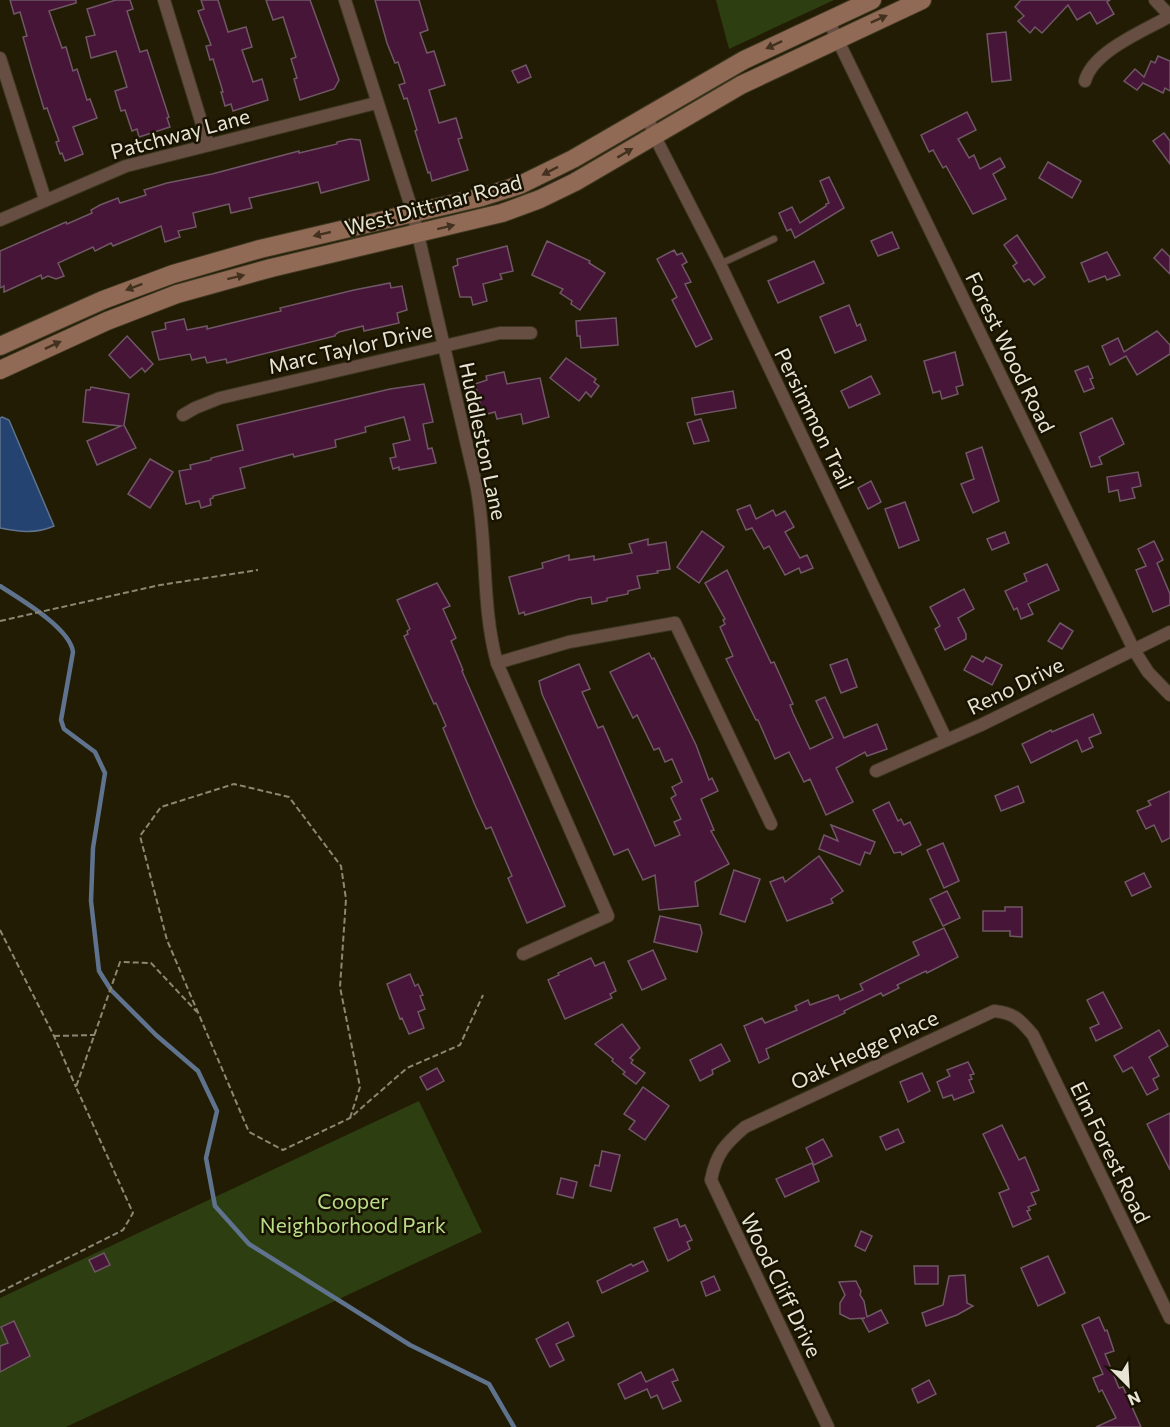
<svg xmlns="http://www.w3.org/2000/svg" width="1170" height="1427" viewBox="0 0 1170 1427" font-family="Commissioner,sans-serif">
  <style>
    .green { fill: #2d3e11 }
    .water { fill: #244370; stroke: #5f738e; stroke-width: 1.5 }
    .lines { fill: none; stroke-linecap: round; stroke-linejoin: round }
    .stream { stroke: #5f738e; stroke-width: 4.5 }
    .building { fill: #461537; stroke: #705766; stroke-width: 1.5 }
    .lane-casing { stroke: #3e3821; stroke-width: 8 }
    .street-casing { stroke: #3e3821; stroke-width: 14 }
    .secondary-casing { stroke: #3e3821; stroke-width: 20 }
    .path { stroke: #8c8774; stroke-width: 2; stroke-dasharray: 6 3; stroke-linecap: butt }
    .lane { stroke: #674e42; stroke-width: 6 }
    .street { stroke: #674e42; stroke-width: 12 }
    .secondary { stroke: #916a56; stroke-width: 18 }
    .oneway { fill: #42311e }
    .labels { text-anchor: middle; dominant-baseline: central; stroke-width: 5; stroke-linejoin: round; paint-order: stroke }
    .street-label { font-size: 21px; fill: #e8e4d5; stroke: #181300 }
    .park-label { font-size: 21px; fill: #badd88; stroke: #181300 }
  </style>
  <rect width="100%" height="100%" fill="#221c04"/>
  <g class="green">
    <polygon points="716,0 834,0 729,49"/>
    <polygon points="419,1101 482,1232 66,1427 0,1427 0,1298"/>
  </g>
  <path class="water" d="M2 417 9 420 54 526C36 534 19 532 0 528V418Z"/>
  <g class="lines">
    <path class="stream" d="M0 586C20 599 70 628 73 652L61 720 64 729 95 752 105 773 93 848 91 901 99 971 111 990 156 1035 198 1071 217 1111 206 1158 215 1206 249 1244 410 1345 489 1384 514 1427"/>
  </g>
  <g class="building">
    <polygon points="10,0 76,0 76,3 49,11 62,48 66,47 73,71 77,69 87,100 90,99 97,118 73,127 83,154 65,161 62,153 60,154 56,142 59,141 47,108 44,109 32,69 23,37 27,36 20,12 14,14"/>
    <polygon points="116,0 130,0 133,9 127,11 140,52 147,50 169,117 167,118 170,127 139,137 137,129 132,131 125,110 121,111 115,91 127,87 116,51 91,58 86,37 95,35 87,9"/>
    <polygon points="201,0 218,0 228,32 246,27 252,47 242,50 253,82 262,79 268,100 233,111 231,104 225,106 221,92 223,92 213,59 210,60 206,46 211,45 198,11 204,9"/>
    <polygon points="266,0 310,0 339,80 334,89 300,100 294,79 297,78 291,59 296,57 283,17 273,20"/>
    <polygon points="375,0 419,0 428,30 420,33 427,53 434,51 445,85 429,90 439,123 456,118 462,138 458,139 468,170 432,181 430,172 428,173 415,131 417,130 407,98 404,99 399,85 405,83 398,62 395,63 387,43"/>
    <polygon points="1021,0 1110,0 1107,2 1114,14 1097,24 1090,12 1077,20 1068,5 1042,33 1035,27 1030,33 1018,21 1024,16 1015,7"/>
    <polygon points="1006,32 1011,80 992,82 987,34"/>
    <polygon points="1158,56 1170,61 1170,91 1165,88 1163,93 1143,83 1137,90 1124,81 1135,69 1144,77 1151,61 1155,63"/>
    <polygon points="526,65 531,77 518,83 512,71"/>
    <polygon points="967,112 976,130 958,139 969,158 974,155 980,169 1000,158 1005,167 993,174 1006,199 973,214 946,166 943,168 933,150 929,152 921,135"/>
    <polygon points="1164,133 1170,141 1170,164 1153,141"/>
    <polygon points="350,139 360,140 369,180 321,193 318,182 289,189 249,198 252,208 231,213 229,204 193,213 196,227 178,231 180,237 165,242 161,226 113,246 111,243 95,251 93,247 58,263 64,276 56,279 48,276 42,279 41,275 4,292 4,286 0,288 0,251 66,222 67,224 92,213 91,210 100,205 118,198 120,203 146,195 144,190 167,183 212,174 299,151 299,153 337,144 337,142"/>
    <polygon points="1048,162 1081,181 1072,198 1039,178"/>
    <polygon points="829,177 844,208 795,238 791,229 787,231 779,213 792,207 800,223 826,206 826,204 829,203 820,181"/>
    <polygon points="892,232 899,248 878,256 871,241"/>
    <polygon points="1017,235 1045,277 1034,285 1029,279 1024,282 1013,266 1017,263 1004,245"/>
    <polygon points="547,241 590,261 589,263 605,273 580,310 571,304 572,301 560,293 563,289 532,275"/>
    <polygon points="507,246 513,271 500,274 502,279 483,284 487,301 473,305 471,297 460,297 453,267 458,265 457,259"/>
    <polygon points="1162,249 1170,257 1170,274 1154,258"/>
    <polygon points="674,250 677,255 682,253 687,262 682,265 691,282 685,284 712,339 696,347 672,300 677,297 657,259"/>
    <polygon points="1107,252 1120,275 1107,280 1105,276 1089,282 1081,263"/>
    <polygon points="814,261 824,283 778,303 768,281"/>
    <polygon points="390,283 391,288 402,286 407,310 397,313 399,323 364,331 363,326 339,332 335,335 335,336 227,363 226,359 207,363 205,357 192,360 190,354 159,360 152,332 166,329 165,323 184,319 187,330 207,326 207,329 281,311 280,308 354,290"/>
    <polygon points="849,305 857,326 860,324 866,340 835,353 820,317"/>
    <polygon points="616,318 618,345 581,348 580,336 577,336 576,321"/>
    <polygon points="1157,331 1170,345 1170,354 1137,375 1126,356 1110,365 1102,346 1118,338 1124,352"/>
    <polygon points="127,336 153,364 145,372 142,368 130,378 109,355"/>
    <polygon points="955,352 963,385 956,387 958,394 942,399 940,391 933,393 924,361"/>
    <polygon points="566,358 596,379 594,382 599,386 591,397 586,392 579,401 550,378"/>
    <polygon points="1088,366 1093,378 1090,379 1094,388 1084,392 1075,371"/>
    <polygon points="504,372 507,384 540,378 549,417 523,424 521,414 497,419 495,412 483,415 475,384 487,380 486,376"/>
    <polygon points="871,376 880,394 849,408 841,391"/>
    <polygon points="424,384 433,422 423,424 428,449 432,448 436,463 399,470 399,467 393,469 390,458 396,457 393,444 410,440 404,417 365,427 366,432 335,440 336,447 294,457 293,454 240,468 245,488 213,496 213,498 210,499 211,505 201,508 199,501 186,504 179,471 191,469 190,465 211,460 211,458 243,450 237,425 390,389"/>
    <polygon points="91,387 129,394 124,425 136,448 97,465 87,441 121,426 83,422 86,390 90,390"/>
    <polygon points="733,391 736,408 695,415 692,398"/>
    <polygon points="1112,418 1124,444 1099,457 1102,464 1091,467 1080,433"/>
    <polygon points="701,419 709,441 694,444 687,423"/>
    <polygon points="982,447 999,501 973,513 961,484 974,479 966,453"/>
    <polygon points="150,459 173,472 150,508 128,494"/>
    <polygon points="1138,472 1141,486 1132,488 1135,498 1120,501 1118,490 1109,492 1107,477"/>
    <polygon points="871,481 881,502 868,509 858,488"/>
    <polygon points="905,502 919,540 899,548 885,509"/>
    <polygon points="750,505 756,519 773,510 776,516 785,511 794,527 785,532 800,558 807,555 813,568 801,573 799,568 785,575 769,546 764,549 752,528 746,530 737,510"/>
    <polygon points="702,531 724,547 699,583 677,567"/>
    <polygon points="1005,532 1009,543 992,550 987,539"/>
    <polygon points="648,539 648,545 666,542 670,569 657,571 658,573 637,576 640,588 628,591 628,594 607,598 607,601 592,604 591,597 579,599 525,615 524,612 519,614 509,577 543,568 542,563 569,555 569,560 594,556 594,560 632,553 629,544"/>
    <polygon points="1154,541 1163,560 1157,563 1170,594 1170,605 1153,612 1136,570 1146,566 1138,549"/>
    <polygon points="1047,564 1059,590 1028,604 1033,614 1021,619 1017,608 1014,610 1005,591 1027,581 1024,574"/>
    <polygon points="727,570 771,663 774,662 793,704 790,705 793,713 810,749 833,738 816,701 825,697 844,738 877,724 887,749 867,756 865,752 836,768 853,802 826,815 810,779 804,782 789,752 775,759 758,720 756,720 726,659 733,656 720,627 725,624 723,620 725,619 705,583"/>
    <polygon points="437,583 450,606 443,609 456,638 451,641 463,670 462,671 565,906 527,923 508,878 512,876 491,827 486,829 475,805 443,728 446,726 436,703 434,704 404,636 408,634 407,631 410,629 397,600"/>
    <polygon points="964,589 974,609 958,618 966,634 966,639 945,650 935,629 940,626 930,607"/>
    <polygon points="1060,623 1073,631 1062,649 1048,641"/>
    <polygon points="649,653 652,659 654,658 696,745 709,780 712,778 718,791 701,799 714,830 711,831 729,864 695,882 698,906 659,910 655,875 643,880 628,849 614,855 542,694 539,681 579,664 590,689 582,692 598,728 603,726 655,846 680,835 674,822 681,819 671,798 676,795 672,787 682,782 672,759 665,762 659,748 654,750 637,715 633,718 610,672"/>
    <polygon points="972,656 983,662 986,657 1002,665 992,685 964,670"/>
    <polygon points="847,659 857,687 841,693 830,665"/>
    <polygon points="1093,714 1101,733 1089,738 1093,747 1082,752 1077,740 1031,763 1022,744 1051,730 1052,732"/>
    <polygon points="1018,786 1024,802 1001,811 995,796"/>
    <polygon points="1170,791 1170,838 1162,842 1154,825 1146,829 1137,811 1151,805 1148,801"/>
    <polygon points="889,802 898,821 901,819 904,825 910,822 921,845 902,855 901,852 894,853 873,810"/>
    <polygon points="831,825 875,842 870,854 865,852 860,865 819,849 824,835 838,841"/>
    <polygon points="943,843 959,881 944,888 927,850"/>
    <polygon points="819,856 843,891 831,899 833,903 787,921 770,882 783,877 785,882"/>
    <polygon points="734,870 760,879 745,922 720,914"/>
    <polygon points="1144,873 1151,887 1132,896 1125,882"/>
    <polygon points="947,891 960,918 943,926 930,899"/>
    <polygon points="1005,907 1022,907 1022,937 1010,936 1010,931 983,931 983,911 1005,911"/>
    <polygon points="660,916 700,925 702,933 697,952 654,942"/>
    <polygon points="944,928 958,957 927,973 926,971 897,985 899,988 883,996 881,993 844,1011 845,1013 766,1049 769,1058 759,1063 744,1026 762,1018 765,1023 797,1010 795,1006 808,1000 810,1005 838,995 840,1000 863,990 860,984 919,955 913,942"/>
    <polygon points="653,950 666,979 642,990 628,961"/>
    <polygon points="591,958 595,966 604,962 616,991 610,994 612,998 565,1019 548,980 559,975 558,973"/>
    <polygon points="410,974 415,986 418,984 423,995 420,996 425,1009 418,1012 424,1028 409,1034 402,1018 400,1019 387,984"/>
    <polygon points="1103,992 1122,1028 1096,1041 1090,1028 1099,1024 1087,1000"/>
    <polygon points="622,1024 640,1048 630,1058 633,1060 631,1063 645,1073 636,1084 623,1074 625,1072 612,1061 613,1059 595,1044"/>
    <polygon points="1159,1030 1168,1046 1149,1057 1159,1076 1153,1079 1158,1089 1147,1095 1132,1067 1123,1072 1114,1056"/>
    <polygon points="721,1044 730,1061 712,1070 713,1074 700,1081 690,1060"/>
    <polygon points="968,1062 974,1074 970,1075 972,1079 969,1080 974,1092 954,1100 952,1095 943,1098 937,1082 950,1076 947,1070"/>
    <polygon points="437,1068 444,1081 427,1090 420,1077"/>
    <polygon points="922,1073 930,1091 908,1102 900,1082"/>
    <polygon points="643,1087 669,1106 645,1140 629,1129 635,1121 624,1114"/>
    <polygon points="1170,1113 1170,1170 1147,1124"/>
    <polygon points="1002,1125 1019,1160 1025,1157 1039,1190 1031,1193 1036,1204 1028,1207 1030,1210 1027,1211 1031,1219 1013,1227 999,1193 1009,1189 983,1134"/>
    <polygon points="898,1129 904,1142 886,1150 880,1137"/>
    <polygon points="823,1139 832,1156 814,1165 806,1148"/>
    <polygon points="602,1151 620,1155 611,1191 590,1186 595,1165 599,1166"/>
    <polygon points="812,1163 819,1181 785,1197 776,1179"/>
    <polygon points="561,1178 577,1182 573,1198 557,1194"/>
    <polygon points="677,1219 680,1227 685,1225 692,1240 687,1242 690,1249 668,1261 654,1228"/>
    <polygon points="861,1231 872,1236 865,1251 855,1246"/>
    <polygon points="104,1253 110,1265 95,1272 89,1260"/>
    <polygon points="1048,1256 1065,1293 1038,1306 1021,1268"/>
    <polygon points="643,1261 648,1271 602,1293 597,1281 631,1264 633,1266"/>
    <polygon points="914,1266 938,1266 938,1284 915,1284"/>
    <polygon points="965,1275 967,1303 973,1306 957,1315 926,1326 922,1313 943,1305 949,1276"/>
    <polygon points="714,1276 720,1290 706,1296 701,1282"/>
    <polygon points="856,1281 861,1291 860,1295 864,1301 867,1317 881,1310 888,1323 869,1332 862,1319 865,1318 850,1319 840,1314 840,1303 845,1295 839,1282"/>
    <polygon points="1099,1317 1105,1331 1107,1330 1114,1351 1105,1354 1119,1388 1123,1387 1141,1427 1096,1427 1116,1418 1102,1390 1099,1392 1093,1378 1103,1374 1082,1325"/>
    <polygon points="14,1321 30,1356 0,1372 0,1346 8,1343 1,1327"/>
    <polygon points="568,1322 574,1336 556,1344 564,1360 550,1367 536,1339"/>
    <polygon points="673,1369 678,1380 672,1382 681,1401 663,1409 657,1395 651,1398 647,1389 625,1399 618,1384 641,1372 646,1382"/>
    <polygon points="929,1380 936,1394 918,1403 912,1389"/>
  </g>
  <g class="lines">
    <defs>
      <polyline id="lane" points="720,264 774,239"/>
      <g id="street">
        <polyline points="164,0 208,144"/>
        <path d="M345 0 413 213 476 484C488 543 481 605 497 663L608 916 523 954"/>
        <polyline points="1155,0 1170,16"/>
        <polyline points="828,20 1134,650 1148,672 1170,695"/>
        <polyline points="0,58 45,199"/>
        <path d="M1085 81C1093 51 1144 31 1170 16"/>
        <polyline points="647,115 654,135 720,264 946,739"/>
        <polyline points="0,220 126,166 376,103"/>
        <polyline points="183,415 195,408 220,398 500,333 531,333"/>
        <polyline points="497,663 569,642 675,623 771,824"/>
        <polyline points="876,771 981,725 1170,632"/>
        <path d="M828 1427 711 1180C716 1154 725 1144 745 1127L994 1011C1015 1013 1020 1020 1033 1035L1170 1318"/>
      </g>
      <g id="secondary">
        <polyline points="0,346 103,300 173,274 260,249 482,197 520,185 573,159 744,60 872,0"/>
        <polyline points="0,370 107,321 177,294 271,268 502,213 540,199 575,182 741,85 922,0"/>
      </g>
    </defs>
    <use href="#lane" class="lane-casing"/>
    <use href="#street" class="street-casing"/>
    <use href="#secondary" class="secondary-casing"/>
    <g class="path">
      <polyline points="0,621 160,585 258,570"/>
      <polyline points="0,930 54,1036 76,1087"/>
      <polyline points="54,1036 95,1035"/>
      <polyline points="350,1118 360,1087 340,987 346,899 341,866 289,797 234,784 161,807 140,836 167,940 249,1132 283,1150 350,1118 407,1068 460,1045 483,995"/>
      <polyline points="0,1292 123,1230 133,1213 76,1087 120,962 151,963 197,1012"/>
    </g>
    <use href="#lane" class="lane"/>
    <use href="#street" class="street"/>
    <use href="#secondary" class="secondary"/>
  </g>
  <defs><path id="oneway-solid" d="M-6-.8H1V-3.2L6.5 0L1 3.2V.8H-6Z" transform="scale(1.5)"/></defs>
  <g class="oneway">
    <use href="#oneway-solid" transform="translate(879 19) rotate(-24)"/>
    <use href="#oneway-solid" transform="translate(774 45) rotate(155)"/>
    <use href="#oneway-solid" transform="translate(625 153) rotate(-31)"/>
    <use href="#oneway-solid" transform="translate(550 171) rotate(153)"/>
    <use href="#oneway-solid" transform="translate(446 227) rotate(-14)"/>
    <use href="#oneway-solid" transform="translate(322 234) rotate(167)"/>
    <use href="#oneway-solid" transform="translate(236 277) rotate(-14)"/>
    <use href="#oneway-solid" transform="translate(134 287) rotate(159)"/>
    <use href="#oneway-solid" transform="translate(53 345) rotate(-25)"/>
  </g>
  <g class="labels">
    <g class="street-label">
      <text transform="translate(180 133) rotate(-15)">Patchway Lane</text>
      <text transform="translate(433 204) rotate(-15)">West Dittmar Road</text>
      <text transform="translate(350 347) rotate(-13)">Marc Taylor Drive</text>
      <text transform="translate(1011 352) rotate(64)">Forest Wood Road</text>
      <text transform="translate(815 418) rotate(64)">Persimmon Trail</text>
      <text transform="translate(484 441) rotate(78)">Huddleston Lane</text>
      <text transform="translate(1015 685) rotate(-26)">Reno Drive</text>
      <text transform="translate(864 1049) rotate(-25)">Oak Hedge Place</text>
      <text transform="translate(1111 1152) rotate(64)">Elm Forest Road</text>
      <text transform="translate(782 1285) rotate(64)">Wood Cliff Drive</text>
    </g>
    <g class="park-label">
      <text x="353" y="1200">Cooper<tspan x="353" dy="24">Neighborhood Park</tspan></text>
    </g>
  </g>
  <g transform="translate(1128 1385) rotate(156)" stroke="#181300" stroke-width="4.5" paint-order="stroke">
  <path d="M0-4.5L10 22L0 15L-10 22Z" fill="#e8e4d5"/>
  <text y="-9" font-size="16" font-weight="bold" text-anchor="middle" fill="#e8e4d5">N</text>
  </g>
</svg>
